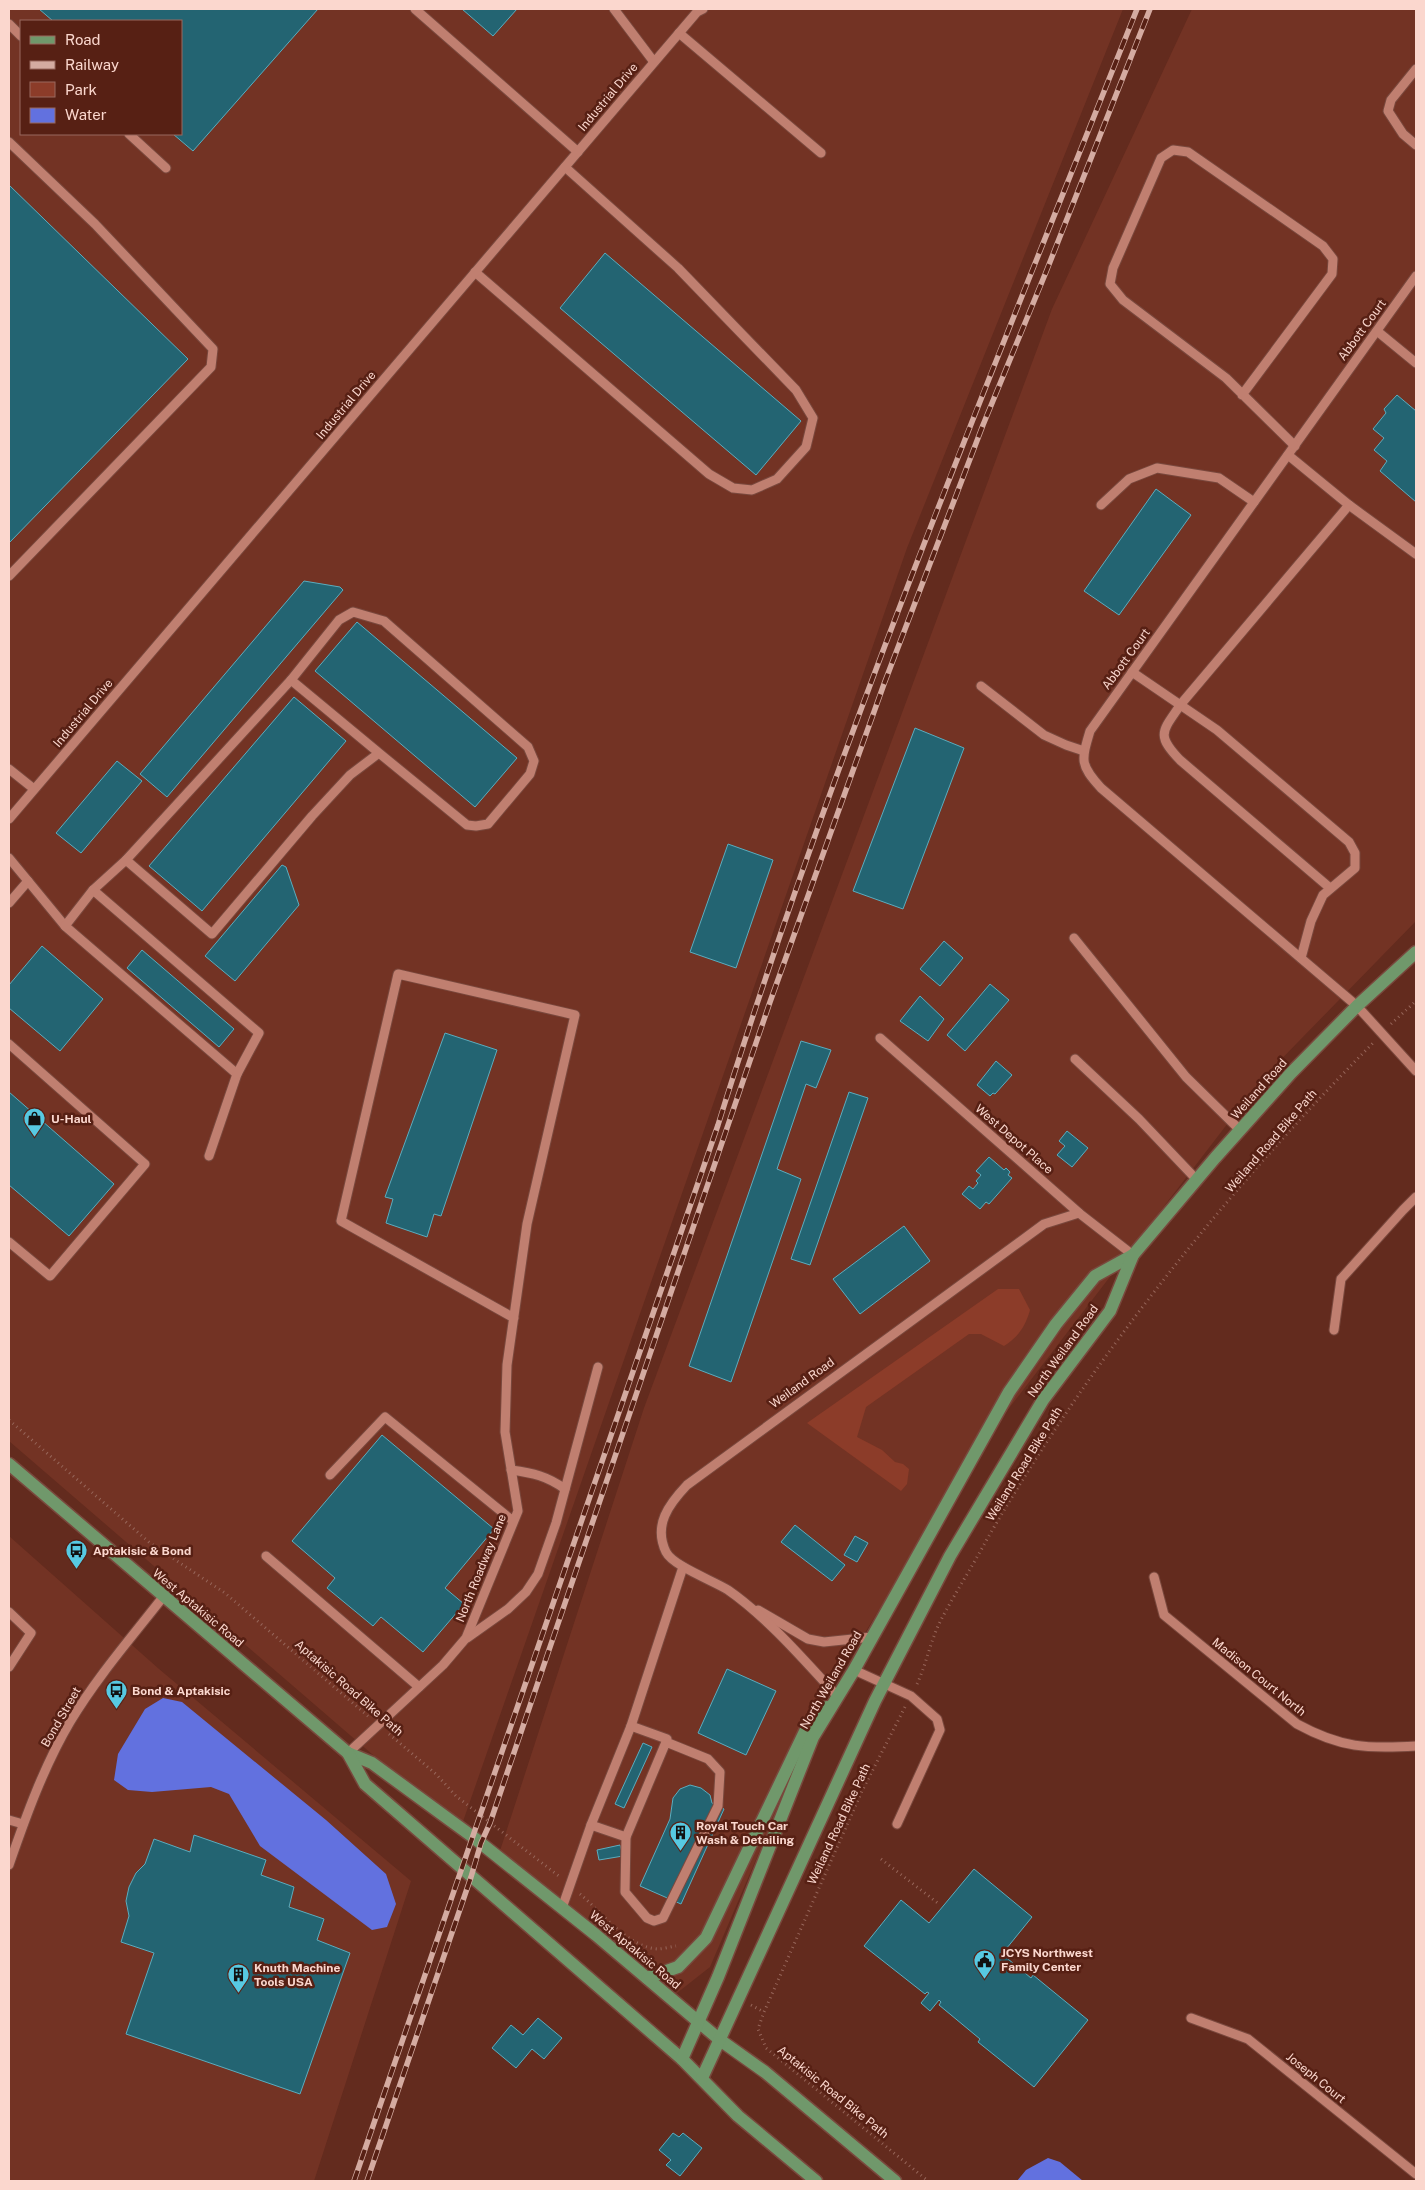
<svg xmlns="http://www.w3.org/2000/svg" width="1425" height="2190" viewBox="0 0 1425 2190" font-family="'Public Sans',sans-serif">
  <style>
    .built { fill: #733324; fill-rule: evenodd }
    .green { fill: #8c3c29 }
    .water { fill: #6271df }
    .building { fill: #236472; stroke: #5aadbf }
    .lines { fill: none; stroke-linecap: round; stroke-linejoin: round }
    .minor-casing { stroke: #79483d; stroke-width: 11 }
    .major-casing { stroke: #79483d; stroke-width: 15 }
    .path { stroke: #97665a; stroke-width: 3; stroke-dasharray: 1 4; stroke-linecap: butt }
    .minor { stroke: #c07f70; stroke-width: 9 }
    .major { stroke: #70986b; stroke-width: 12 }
    .rail-casing { stroke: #d4aba1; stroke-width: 5.5 }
    .rail { stroke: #572014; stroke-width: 4; stroke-dasharray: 11; stroke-linecap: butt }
    .labels { text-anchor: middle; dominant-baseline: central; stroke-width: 5; stroke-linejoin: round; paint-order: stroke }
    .street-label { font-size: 12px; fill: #fbd7ce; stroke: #572014 }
    .poi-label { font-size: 12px; font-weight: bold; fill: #fbd7ce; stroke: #572014; text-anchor: start }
  </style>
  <rect width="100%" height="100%" fill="#632b1e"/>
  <g class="built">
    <path d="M9 9H1123L907 548 460 1830 9 1441ZM21 21H181V134H21Z"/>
    <polygon points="1192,9 1416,9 1416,921 1261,1080 977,1450 825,1698 710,1967 677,1993 651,1981 497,1860 644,1408 1052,309"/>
    <polygon points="9,1536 159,1669 411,1881 314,2181 9,2181"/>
  </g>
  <path class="green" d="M998 1289H1019L1030 1310C1025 1327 1019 1336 1004 1346L981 1334H969L866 1407 857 1437 882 1450 895 1462 903 1464 909 1469 907 1484 901 1491 807 1423Z"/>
  <g class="water">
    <polygon points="163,1698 182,1702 326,1820 386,1874 396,1904 387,1927 372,1930 260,1846 229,1794 211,1787 152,1792 128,1790 114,1780 118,1754 145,1709"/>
    <polygon points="1048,2158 1060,2162 1083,2181 1017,2181 1026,2170"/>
  </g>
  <g class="building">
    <polygon points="39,9 318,9 193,151 173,134 181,134 181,21 53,21"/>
    <polygon points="462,9 517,9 493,36"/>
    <polygon points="9,185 188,359 9,543"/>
    <polygon points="605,253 801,421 756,475 560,308"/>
    <polygon points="1397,395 1416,411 1416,502 1380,471 1387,461 1374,450 1384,438 1373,429 1386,413 1384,409"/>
    <polygon points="1156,489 1191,515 1119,615 1084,591"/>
    <polygon points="304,581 340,587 343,590 167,797 140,774"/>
    <polygon points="357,622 517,758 475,807 315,671"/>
    <polygon points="294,697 346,741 202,911 149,866"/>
    <polygon points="915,728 964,748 903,909 853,891"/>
    <polygon points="117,761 142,781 81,853 56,833"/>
    <polygon points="728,844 773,860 736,968 690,952"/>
    <polygon points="282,865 286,867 299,905 235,981 205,956"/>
    <polygon points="944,941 963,958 940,986 920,969"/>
    <polygon points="42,946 103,999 60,1051 9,1008 9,985"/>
    <polygon points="142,950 234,1029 219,1047 127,968"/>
    <polygon points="990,984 1009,1000 965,1051 947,1035"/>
    <polygon points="920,996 944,1019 928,1041 900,1021"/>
    <polygon points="445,1033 497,1050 441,1216 434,1214 427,1237 386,1223 393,1199 385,1197"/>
    <polygon points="801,1041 831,1050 816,1088 806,1084 777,1169 801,1179 731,1382 689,1366"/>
    <polygon points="996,1061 1012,1075 995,1094 993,1093 990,1096 977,1085"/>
    <polygon points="9,1092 114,1184 69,1236 9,1185"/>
    <polygon points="849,1092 868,1098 810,1265 791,1259"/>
    <polygon points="1067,1131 1088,1148 1072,1167 1057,1155 1065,1146 1059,1141"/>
    <polygon points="989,1157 1004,1170 1006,1168 1010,1172 1008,1175 1012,1178 989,1204 986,1202 980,1209 962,1194 969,1186 973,1189 978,1183 976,1181 981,1175 976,1171"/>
    <polygon points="904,1226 930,1261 860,1314 833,1279"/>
    <polygon points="382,1435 494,1529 445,1588 464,1604 423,1652 381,1617 373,1626 327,1588 335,1578 292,1541"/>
    <polygon points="795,1525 845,1565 832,1581 781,1542"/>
    <polygon points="855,1536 868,1543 857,1562 844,1555"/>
    <polygon points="727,1669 776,1691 746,1755 698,1733"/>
    <polygon points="643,1743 652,1747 624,1808 615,1804"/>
    <polygon points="690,1785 701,1788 710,1795 712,1803 724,1809 681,1904 640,1886 670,1819 673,1798 680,1789"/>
    <polygon points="194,1835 266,1860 261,1875 294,1887 289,1907 324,1919 317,1940 350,1953 300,2094 126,2034 154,1953 121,1942 129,1916 126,1901 129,1887 136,1873 145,1864 154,1839 190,1852"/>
    <polygon points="620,1845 623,1856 599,1860 597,1850"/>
    <polygon points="974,1869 1032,1917 1002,1954 1031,1978 1033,1975 1088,2020 1034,2087 978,2042 980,2039 939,2005 941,2002 939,2000 930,2011 921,2003 929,1993 927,1992 925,1994 864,1946 901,1900 929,1923"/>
    <polygon points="538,2018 562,2038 544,2059 532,2049 516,2068 492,2048 511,2025 523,2035"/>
    <polygon points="673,2133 679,2137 683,2133 702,2148 680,2176 666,2165 671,2160 659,2150"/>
  </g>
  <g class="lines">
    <defs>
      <g id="minor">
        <polyline points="415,9 578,152"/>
        <polyline points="614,9 654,62"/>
        <polyline points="9,24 21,36"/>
        <polyline points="679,33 821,153"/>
        <polyline points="1416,69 1391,100 1388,111 1403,134 1416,145"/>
        <polyline points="129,134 166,168"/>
        <polyline points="9,142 95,224 213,349 211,367 9,576"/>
        <polyline points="475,272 709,474 733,488 752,490 777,479 806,447 813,418 796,390 678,268 565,167"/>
        <path d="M1416 276 1090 731C1081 761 1080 765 1101 788L1357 1006 1416 1071"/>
        <polyline points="1377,331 1416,363"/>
        <polyline points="1242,395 1332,274 1333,259 1323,246 1188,152 1173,150 1161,158 1113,268 1110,284 1123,300 1226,378 1295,446"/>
        <path d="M1288 455 1349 505 1181 704C1163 731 1155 734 1180 760L1330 888"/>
        <polyline points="1101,505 1129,479 1157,468 1219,478 1254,502"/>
        <polyline points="1349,505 1416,554"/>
        <polyline points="1132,672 1217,730 1349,842 1355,853 1355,868 1323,895 1311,921 1301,958"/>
        <polyline points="981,686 1044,735 1066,745 1084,751"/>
        <polyline points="9,769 34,789"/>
        <polyline points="9,819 697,12 703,9"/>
        <polyline points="9,858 28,881 9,903"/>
        <polyline points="126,860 291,680"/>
        <polyline points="28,881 65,926 237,1074 209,1156"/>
        <polyline points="93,890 126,860 212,934 312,816 350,775 379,753 467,825 476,826 488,824 530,774 534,761 528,747 384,621 353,612 339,620 291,680 379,753"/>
        <polyline points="65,926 93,890 259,1033 237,1074"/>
        <polyline points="1074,938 1186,1077 1240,1130"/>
        <polyline points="880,1038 1079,1213 1133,1255"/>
        <polyline points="9,1044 145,1164 50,1276 9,1242"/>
        <polyline points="1075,1059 1139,1119 1197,1180"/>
        <polyline points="1334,1330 1341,1279 1403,1210 1416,1197"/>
        <path d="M511 1470C533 1473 547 1476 565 1489"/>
        <polyline points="330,1475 385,1417 513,1521"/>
        <polyline points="266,1556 419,1687"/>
        <path d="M1154 1577 1164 1615 1297 1724C1341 1748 1367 1749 1416 1746"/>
        <polyline points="758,1610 808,1639 824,1642 872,1637"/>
        <polyline points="9,1612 31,1633 9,1667"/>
        <polyline points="467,1638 508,1609 526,1592 538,1574 556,1523 598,1367"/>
        <polyline points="854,1670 911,1696 937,1719 940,1730 897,1824"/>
        <path d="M838 1697C805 1661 767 1617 728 1590 714 1581 673 1566 666 1552 653 1525 669 1504 687 1485L1044 1224 1079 1213"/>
        <polyline points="666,1742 708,1759 720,1772 718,1806 663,1918 654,1921 647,1918 625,1892 626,1837 666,1742 667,1739 631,1726 683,1567"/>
        <polyline points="348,1753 443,1665 466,1638 518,1511 505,1432 507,1365 527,1224 575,1015 398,974 341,1221 514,1318"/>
        <polyline points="9,1820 23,1824"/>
        <polyline points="591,1825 626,1837"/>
        <path d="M9 1865C26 1816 44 1766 70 1722 97 1677 131 1638 163 1597"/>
        <polyline points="562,1908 591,1825 631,1726"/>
        <polyline points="1191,2018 1248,2039 1416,2174"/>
      </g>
      <g id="major">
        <polyline points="9,1464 348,1753 372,1763 473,1837 596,1935 720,2040 765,2072 895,2181"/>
        <polyline points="348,1753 365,1784 682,2059 738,2116 816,2181"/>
        <polyline points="647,1978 678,1967 706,1938 808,1725 827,1707"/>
        <polyline points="682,2059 718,1977 813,1737 854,1670 1009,1392 1056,1324 1095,1276 1133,1255"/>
        <polyline points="702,2078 875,1701 950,1556 1043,1400 1110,1311 1133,1255 1215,1158 1291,1073 1357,1006 1416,952"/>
      </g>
    </defs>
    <use href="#minor" class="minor-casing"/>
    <use href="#major" class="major-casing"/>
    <g class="path">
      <polyline points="1391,1024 1416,1001"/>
      <polyline points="9,1420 150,1543 225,1593 369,1717"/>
      <path d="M917 1684C926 1665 930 1643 939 1624 953 1596 971 1569 986 1541 1090 1360 1226 1192 1373 1043"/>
      <polyline points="905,1707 862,1791 764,2012 758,2029 766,2048 928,2181"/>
      <polyline points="389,1734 436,1774 456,1796 560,1877"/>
      <polyline points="881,1859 939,1904"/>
      <path d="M580 1894C603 1913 626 1946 657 1949 663 1949 670 1947 676 1946"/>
      <polyline points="751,2005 764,2012"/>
    </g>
    <use href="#minor" class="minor"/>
    <use href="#major" class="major"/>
    <defs>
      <g id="rail">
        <path d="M354 2181 718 1125C836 745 990 378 1137 9"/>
        <polyline points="367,2181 471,1877 481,1843 490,1823 770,1002 884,684 983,425 1046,272 1150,9"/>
      </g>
    </defs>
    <use href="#rail" class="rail-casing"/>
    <use href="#rail" class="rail"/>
  </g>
  <defs>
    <symbol id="shop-pin" viewBox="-11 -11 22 30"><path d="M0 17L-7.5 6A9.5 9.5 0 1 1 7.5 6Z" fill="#57c9e2" stroke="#572014"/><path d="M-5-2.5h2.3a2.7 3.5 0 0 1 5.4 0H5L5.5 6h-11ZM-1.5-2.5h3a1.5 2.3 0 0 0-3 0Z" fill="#111"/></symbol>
    <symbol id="bus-pin" viewBox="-11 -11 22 30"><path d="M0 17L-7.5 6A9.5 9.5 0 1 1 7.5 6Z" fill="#57c9e2" stroke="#572014"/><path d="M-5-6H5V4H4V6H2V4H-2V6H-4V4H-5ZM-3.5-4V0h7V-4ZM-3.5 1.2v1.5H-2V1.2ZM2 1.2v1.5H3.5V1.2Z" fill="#111"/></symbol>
    <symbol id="building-pin" viewBox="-11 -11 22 30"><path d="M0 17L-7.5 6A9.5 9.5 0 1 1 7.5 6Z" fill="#57c9e2" stroke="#572014"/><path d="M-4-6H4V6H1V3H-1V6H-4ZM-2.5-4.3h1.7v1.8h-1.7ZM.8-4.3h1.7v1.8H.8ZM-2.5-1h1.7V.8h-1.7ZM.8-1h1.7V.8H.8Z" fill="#111"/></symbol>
    <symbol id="civic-pin" viewBox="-11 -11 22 30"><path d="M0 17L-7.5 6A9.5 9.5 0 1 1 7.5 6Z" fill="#57c9e2" stroke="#572014"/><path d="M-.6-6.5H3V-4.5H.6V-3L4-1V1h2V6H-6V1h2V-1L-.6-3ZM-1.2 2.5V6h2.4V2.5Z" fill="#111"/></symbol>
  </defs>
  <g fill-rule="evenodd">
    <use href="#shop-pin" x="22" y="1106" width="25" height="34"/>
    <use href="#bus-pin" x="64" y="1538" width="25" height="34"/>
    <use href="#bus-pin" x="104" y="1678" width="25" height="34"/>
    <use href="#building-pin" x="668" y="1820" width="25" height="34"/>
    <use href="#civic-pin" x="972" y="1948" width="25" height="34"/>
    <use href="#building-pin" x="226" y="1962" width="25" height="34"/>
  </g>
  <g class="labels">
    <g class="street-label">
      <text transform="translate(608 97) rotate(-50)">Industrial Drive</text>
      <text transform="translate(1362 330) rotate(-54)">Abbott Court</text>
      <text transform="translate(346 405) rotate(-50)">Industrial Drive</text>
      <text transform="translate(1126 659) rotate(-54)">Abbott Court</text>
      <text transform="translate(83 713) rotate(-50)">Industrial Drive</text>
      <text transform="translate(1259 1089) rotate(-48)">Weiland Road</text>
      <text transform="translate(1014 1139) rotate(41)">West Depot Place</text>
      <text transform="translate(1271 1141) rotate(-49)">Weiland Road Bike Path</text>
      <text transform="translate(1063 1351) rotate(-54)">North Weiland Road</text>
      <text transform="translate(802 1383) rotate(-36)">Weiland Road</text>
      <text transform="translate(1024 1464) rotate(-58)">Weiland Road Bike Path</text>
      <text transform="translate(481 1568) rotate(-68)">North Roadway Lane</text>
      <text transform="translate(198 1608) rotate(40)">West Aptakisic Road</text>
      <text transform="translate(1259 1677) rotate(39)">Madison Court North</text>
      <text transform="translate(831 1680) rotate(-60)">North Weiland Road</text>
      <text transform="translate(349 1688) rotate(41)">Aptakisic Road Bike Path</text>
      <text transform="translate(61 1717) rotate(-60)">Bond Street</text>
      <text transform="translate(839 1824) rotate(-65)">Weiland Road Bike Path</text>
      <text transform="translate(635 1950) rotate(40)">West Aptakisic Road</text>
      <text transform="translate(1316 2078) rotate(39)">Joseph Court</text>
      <text transform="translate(833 2092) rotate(39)">Aptakisic Road Bike Path</text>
    </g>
    <g class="poi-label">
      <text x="51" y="1119">U-Haul</text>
      <text x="93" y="1551">Aptakisic &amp; Bond</text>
      <text x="132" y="1691">Bond &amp; Aptakisic</text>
      <text x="696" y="1826">Royal Touch Car<tspan x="696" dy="14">Wash &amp; Detailing</tspan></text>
      <text x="1001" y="1953">JCYS Northwest<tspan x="1001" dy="14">Family Center</tspan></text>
      <text x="254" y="1968">Knuth Machine<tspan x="254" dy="14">Tools USA</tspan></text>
    </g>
  </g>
  <rect width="1425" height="2190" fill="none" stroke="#fbd7ce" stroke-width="20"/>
  <rect x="20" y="20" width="162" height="115" fill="#572014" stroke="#99695e"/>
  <rect x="30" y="36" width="25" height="8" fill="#70986b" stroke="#99695e"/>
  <text x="65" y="45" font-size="15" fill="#fbd7ce">Road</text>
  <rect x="30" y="61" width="25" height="8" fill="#d4aba1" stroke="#99695e"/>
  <text x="65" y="70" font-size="15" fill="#fbd7ce">Railway</text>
  <rect x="30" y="82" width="25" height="15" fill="#8c3c29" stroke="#99695e"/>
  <text x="65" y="95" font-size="15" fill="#fbd7ce">Park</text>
  <rect x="30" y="108" width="25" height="15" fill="#6271df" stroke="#99695e"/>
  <text x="65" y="120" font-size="15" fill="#fbd7ce">Water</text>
</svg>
